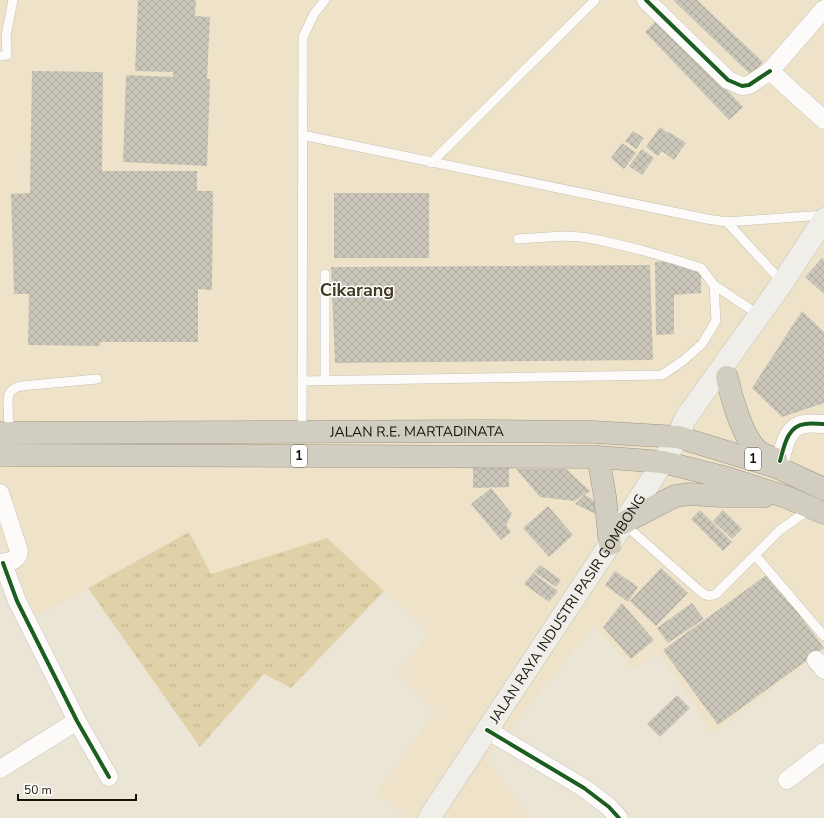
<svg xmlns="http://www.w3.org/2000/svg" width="824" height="818" viewBox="0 0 824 818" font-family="'Nunito Sans',sans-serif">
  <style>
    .built { fill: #eee3c9 }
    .grass { fill: url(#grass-tufts) }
    .building { fill: url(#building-cross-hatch) }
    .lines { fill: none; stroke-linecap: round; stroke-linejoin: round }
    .lane-casing { stroke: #c6c1b4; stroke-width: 10 }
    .street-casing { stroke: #c6c1b4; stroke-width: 19 }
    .secondary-casing { stroke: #c6c1b4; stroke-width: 23 }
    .highway-casing { stroke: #9c9583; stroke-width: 23 }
    .lane { stroke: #fcfbf9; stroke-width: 9 }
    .street { stroke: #fcfbf9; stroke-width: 18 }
    .secondary { stroke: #efeee9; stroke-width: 22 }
    .highway { stroke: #d2cdc1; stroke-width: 22 }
    .cycleway-casing { stroke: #fff; stroke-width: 6 }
    .cycleway { stroke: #1b5e20; stroke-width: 4 }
    .labels { text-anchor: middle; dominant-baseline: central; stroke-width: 3; stroke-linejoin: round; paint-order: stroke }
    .shield { fill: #fff; stroke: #5c5952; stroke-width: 1 }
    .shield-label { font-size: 13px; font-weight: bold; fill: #161208 }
    .street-label { font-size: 14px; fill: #161208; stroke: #fff }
    .district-label { font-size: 18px; font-weight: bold; fill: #433a22; stroke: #fff }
  </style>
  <defs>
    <pattern id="grass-tufts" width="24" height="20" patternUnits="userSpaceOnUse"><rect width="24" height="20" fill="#e1d1a8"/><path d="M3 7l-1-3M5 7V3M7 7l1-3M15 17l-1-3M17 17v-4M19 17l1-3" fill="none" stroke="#c0b28f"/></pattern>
    <pattern id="building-cross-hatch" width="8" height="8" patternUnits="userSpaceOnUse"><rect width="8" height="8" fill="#cbc6ba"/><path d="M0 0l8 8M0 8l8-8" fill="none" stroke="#aea99e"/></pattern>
  </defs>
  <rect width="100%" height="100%" fill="#ebe5d6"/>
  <polygon class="built" points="0,0 824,0 824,651 713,734 659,653 634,669 594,625 486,759 531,818 410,818 376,793 436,711 397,673 429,632 327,538 211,575 189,532 36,617 0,539"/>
  <polygon class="grass" points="189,532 211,574 327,538 384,591 291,688 264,674 200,747 88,588"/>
  <g class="building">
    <polygon points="138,0 196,0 195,16 210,17 207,79 210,79 207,166 123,162 126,75 173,77 173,72 135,71"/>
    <polygon points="673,0 697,0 763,62 751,75"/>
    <polygon points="659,18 743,107 729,120 645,32"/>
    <polygon points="32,71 103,72 102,171 197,171 197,191 213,191 212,290 198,289 198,342 100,342 100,346 28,345 29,294 14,294 11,194 30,193"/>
    <polygon points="660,127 668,133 669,132 686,143 674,160 662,151 658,156 646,147"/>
    <polygon points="633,131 644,138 636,149 625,141"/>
    <polygon points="622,143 636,153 624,169 611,158"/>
    <polygon points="642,149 654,158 642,175 629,166"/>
    <rect x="334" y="193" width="95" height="65"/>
    <polygon points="822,258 824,260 824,294 805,277"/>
    <polygon points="669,261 701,270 701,293 674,295 674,334 656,335 655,262"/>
    <polygon points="650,265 653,360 335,363 331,267"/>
    <polygon points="802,311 824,332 824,403 782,417 752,388"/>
    <polygon points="509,466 509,487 473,488 473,468"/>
    <polygon points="516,469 566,469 590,491 575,501 540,497"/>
    <polygon points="491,488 512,514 506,525 511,532 501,540 471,504"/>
    <polygon points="585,495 600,505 596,514 575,504"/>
    <polygon points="548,506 573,535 549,557 523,528"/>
    <polygon points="700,510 732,542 723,551 691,519"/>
    <polygon points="723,510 742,529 732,539 713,521"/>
    <polygon points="540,565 561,580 556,587 534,572"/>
    <polygon points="661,568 688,593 656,626 630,601"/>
    <polygon points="615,571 638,587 628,602 605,585"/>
    <polygon points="533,573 558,591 549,602 524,584"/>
    <polygon points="769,573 824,648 718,725 663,650"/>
    <polygon points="622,603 654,640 631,659 603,627"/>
    <polygon points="692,603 704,619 668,643 657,628"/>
    <polygon points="677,695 690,708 660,737 647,724"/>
  </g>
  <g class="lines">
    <defs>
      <g id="lane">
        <polyline points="0,56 7,55 6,36 13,0"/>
        <polyline points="302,135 707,219 727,222 824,215"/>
        <polyline points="431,163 595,0"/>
        <polyline points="727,222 783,283"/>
        <polyline points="518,239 563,236 581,237 599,240 641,250 679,261 701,268 714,285 759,315"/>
        <polyline points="325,274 325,380"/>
        <polyline points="302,381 662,375 684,360 702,344 716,321 714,285"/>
        <polyline points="302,432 303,37 314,14 325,0"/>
        <path d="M9 434 8 399C9 391 13 388 21 386L97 379"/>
        <path d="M623 523 701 592C706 596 710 597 716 594L780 530 811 508"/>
        <polyline points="755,555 824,636"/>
      </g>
      <g id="street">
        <polyline points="646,0 728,80 742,86 749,85 770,71"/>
        <polyline points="824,9 770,71 824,120"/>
        <path d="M780 461C784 447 787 426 805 424 811 423 818 424 824 424"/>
        <path d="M0 493 19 551C18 562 9 561 0 563"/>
        <polyline points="3,563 17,601 77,721 109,777"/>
        <polyline points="816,660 824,670"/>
        <polyline points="487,730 584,788 609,807 619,818"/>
        <polyline points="0,769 77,721"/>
        <polyline points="787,780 824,752"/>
      </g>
      <g id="secondary">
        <path id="s1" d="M429 818 610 544 663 462 678 437 685 419 783 282 824 219"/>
      </g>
      <g id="highway">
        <path d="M727 377C731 397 743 439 759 452 763 455 770 457 776 459"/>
        <path id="s2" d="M0 433 484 431 594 432 678 437 776 467 824 489"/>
        <polyline points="0,455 598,457 663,462 727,478 786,497 824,513"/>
        <polyline points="598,457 605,496 610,544"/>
        <polyline points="623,523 675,496 690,494 721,496 765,496"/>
      </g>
    </defs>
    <use href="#lane" class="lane-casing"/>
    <use href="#street" class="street-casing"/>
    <use href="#secondary" class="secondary-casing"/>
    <use href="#highway" class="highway-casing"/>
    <use href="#lane" class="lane"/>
    <use href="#street" class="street"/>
    <use href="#secondary" class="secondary"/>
    <use href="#highway" class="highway"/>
    <defs>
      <g id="cycleway">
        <polyline points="646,0 728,80 742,86 749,85 770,71"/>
        <path d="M780 461C784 447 787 426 805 424 811 423 818 424 824 424"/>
        <polyline points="3,563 17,601 77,721 109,777"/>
        <polyline points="487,730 584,788 609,807 619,818"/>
      </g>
    </defs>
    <use href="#cycleway" class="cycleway-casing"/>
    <use href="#cycleway" class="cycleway"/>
  </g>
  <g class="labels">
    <g class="shield">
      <rect x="291" y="445" width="16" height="22" rx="3"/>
      <rect x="745" y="448" width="16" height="22" rx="3"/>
    </g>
    <g class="shield-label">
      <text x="299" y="456">1</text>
      <text x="753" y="459">1</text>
    </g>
    <g class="street-label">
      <text stroke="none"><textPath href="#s2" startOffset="417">JALAN R.E. MARTADINATA</textPath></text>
      <text stroke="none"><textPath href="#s1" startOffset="251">JALAN RAYA INDUSTRI PASIR GOMBONG</textPath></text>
    </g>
    <g class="district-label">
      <text x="357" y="290">Cikarang</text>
    </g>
  </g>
  <path d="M18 794v6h118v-6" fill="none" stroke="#161208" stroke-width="2"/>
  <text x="24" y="794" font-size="12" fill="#161208" stroke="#ffffff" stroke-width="3" paint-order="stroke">50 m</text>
</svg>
